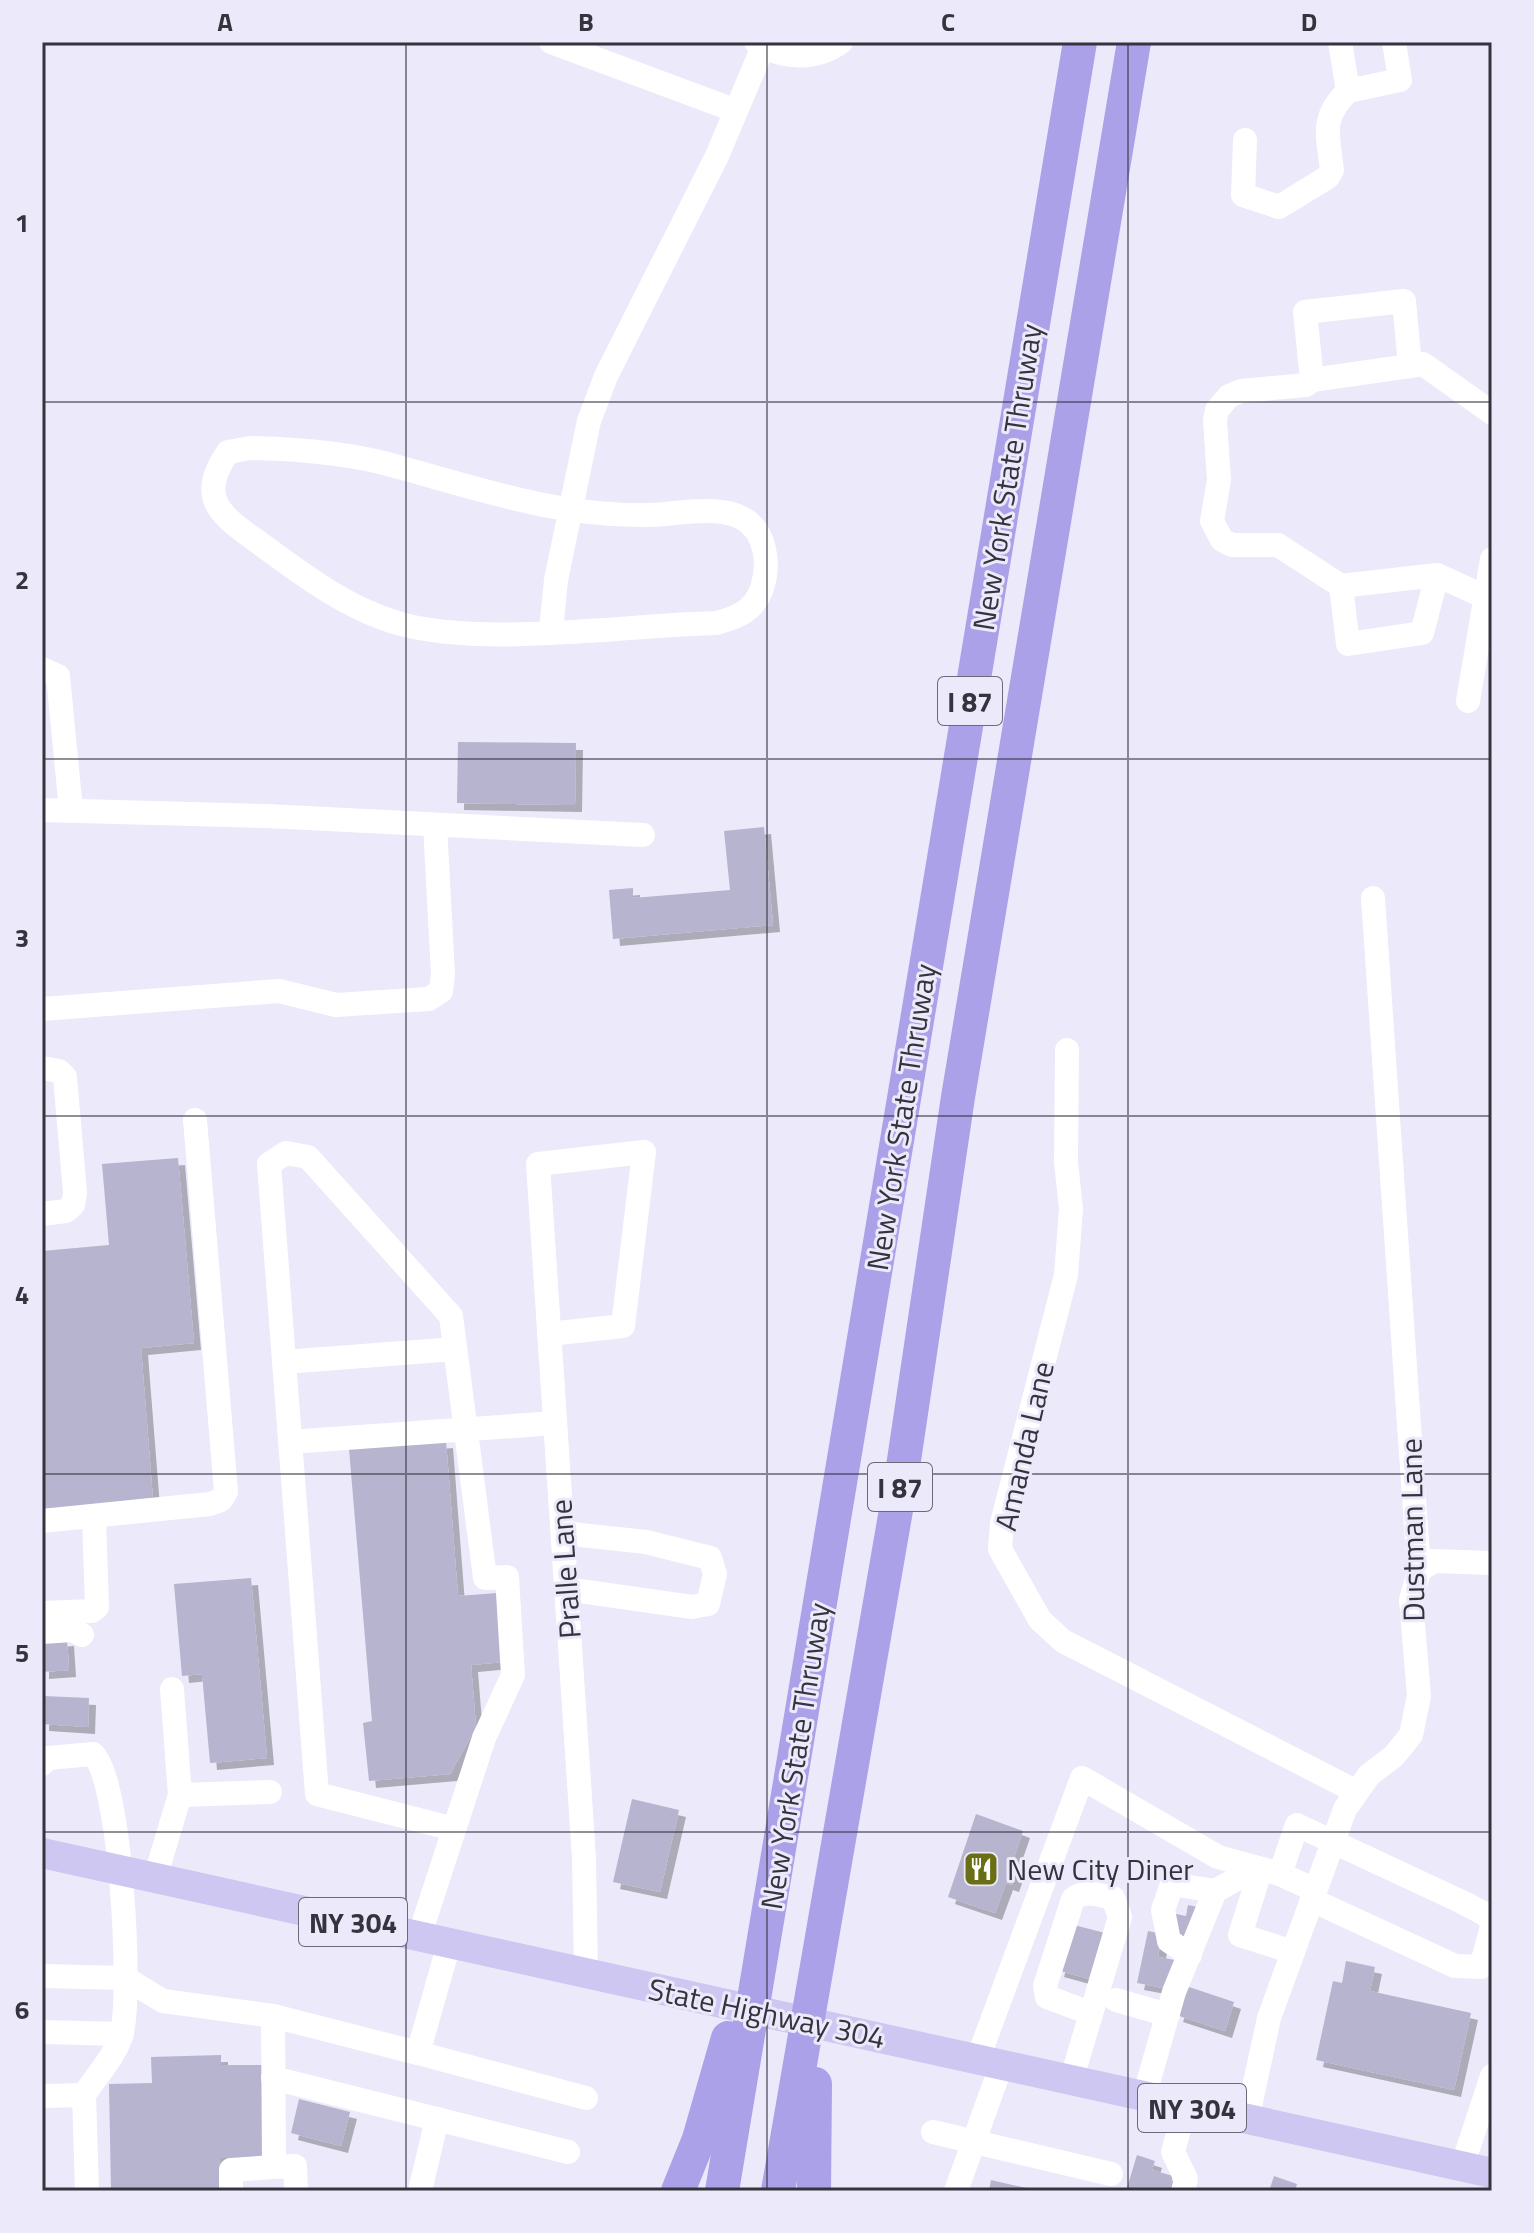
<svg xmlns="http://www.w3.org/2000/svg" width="1534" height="2233" viewBox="0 0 1534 2233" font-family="'Titillium Web',sans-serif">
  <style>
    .building { fill: #b6b4cf; filter: url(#shadow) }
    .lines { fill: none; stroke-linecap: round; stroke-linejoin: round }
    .minor { stroke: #fff; stroke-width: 24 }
    .major { stroke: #cdc7f1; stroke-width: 30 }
    .highway { stroke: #aba1e8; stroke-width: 34 }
    .grid { fill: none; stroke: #35333e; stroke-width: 2; stroke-opacity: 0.55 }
    .labels { text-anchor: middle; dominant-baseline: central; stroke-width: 6; stroke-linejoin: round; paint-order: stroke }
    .shield { fill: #ebe9fa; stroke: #6c6a76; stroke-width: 2 }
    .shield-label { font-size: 28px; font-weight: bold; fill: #35333e }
    .street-label { font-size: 30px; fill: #35333e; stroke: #ebe9fa }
    .poi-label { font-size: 30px; fill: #35333e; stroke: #ebe9fa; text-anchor: start }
    .neatline { fill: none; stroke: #35333e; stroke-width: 3 }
    .grid-label { font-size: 26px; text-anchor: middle; font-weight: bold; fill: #35333e }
  </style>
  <defs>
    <filter id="shadow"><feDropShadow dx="7" dy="7" stdDeviation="0" flood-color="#0004"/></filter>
  </defs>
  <rect width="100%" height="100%" fill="#ebe9fa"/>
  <g class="building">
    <polygon points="458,742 576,743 575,805 457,803"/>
    <polygon points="764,827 773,925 613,939 609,890 633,888 633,898 730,890 724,831"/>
    <polygon points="178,1158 194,1343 141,1348 153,1500 42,1509 42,1251 109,1245 102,1164"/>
    <polygon points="446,1441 458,1596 497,1593 503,1662 471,1665 476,1727 450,1774 369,1781 363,1723 372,1721 349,1449"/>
    <polygon points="251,1578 267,1758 210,1763 202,1674 182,1676 174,1584"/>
    <polygon points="67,1639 69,1670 42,1672 42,1641"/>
    <polygon points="43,1696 89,1698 88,1727 42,1724"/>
    <polygon points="632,1799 679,1810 660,1892 613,1882"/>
    <polygon points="976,1814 1023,1831 1013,1860 1020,1862 1012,1885 1006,1883 995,1913 948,1897"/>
    <polygon points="1188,1905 1202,1908 1195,1939 1171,1933 1176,1914 1186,1916"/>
    <polygon points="1070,1924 1105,1933 1093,1980 1057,1970"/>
    <polygon points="1148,1931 1162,1934 1158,1957 1175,1960 1169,1989 1137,1983"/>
    <polygon points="1346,1961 1375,1967 1370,1991 1471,2013 1454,2090 1316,2060 1333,1981 1342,1983"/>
    <polygon points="1186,1986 1234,2002 1225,2031 1176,2015"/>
    <polygon points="221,2055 221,2065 265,2065 266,2158 219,2158 220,2191 111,2191 109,2084 152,2083 151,2057"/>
    <polygon points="299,2099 350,2112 341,2146 291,2133"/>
    <polygon points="1137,2155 1155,2161 1152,2170 1173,2176 1169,2191 1126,2191"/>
    <polygon points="1274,2176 1297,2184 1295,2191 1269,2191"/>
    <polygon points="991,2180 1035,2190 1035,2191 989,2191"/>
  </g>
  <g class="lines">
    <g class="minor">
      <polyline points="551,42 734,110"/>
      <path d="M756 42C782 59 815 61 841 42"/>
      <polyline points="1340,42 1348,91 1400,80 1394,42"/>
      <path d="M1245 140 1243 195 1279 207 1328 177 1332 170C1328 135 1320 118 1348 91"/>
      <polyline points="1410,366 1404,301 1305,312 1312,380 1410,366 1423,364 1492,413"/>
      <polyline points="1312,380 1306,385 1241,391 1229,396 1217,410 1215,420 1219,480 1212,521 1222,540 1232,545 1278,545 1341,586 1437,575 1492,600"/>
      <path d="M250 448C298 449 349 453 395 466 482 490 560 517 651 515 677 514 718 505 742 518 766 531 770 564 762 588 754 611 738 617 717 623 626 625 485 647 401 624 346 609 299 572 254 539 217 513 198 495 228 452Z"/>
      <polyline points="1341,586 1348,644 1422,633 1437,575"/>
      <polyline points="551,631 556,580 589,421 606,376 717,156 763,47"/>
      <polyline points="42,669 58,676 71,810"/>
      <polyline points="1468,701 1492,559"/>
      <polyline points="42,810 267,816 643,835"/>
      <polyline points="42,1009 279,991 336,1005 429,999 441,991 443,974 435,825"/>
      <polyline points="1067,1050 1066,1162 1071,1209 1066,1275 1002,1523 1000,1549 1040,1620 1063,1641 1355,1791"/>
      <polyline points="42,1068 59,1071 65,1077 75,1193 73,1205 66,1211 42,1214"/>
      <polyline points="549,1334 623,1326 644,1152 538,1164 584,1858 586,1974"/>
      <polyline points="284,1362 455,1349"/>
      <polyline points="290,1442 555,1423"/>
      <polyline points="42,1521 210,1504 221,1500 226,1492 195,1120"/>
      <polyline points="563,1533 646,1542 710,1558 715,1574 708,1604 692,1607 566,1589"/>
      <polyline points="1419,1571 1433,1561 1492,1563"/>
      <polyline points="42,1613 92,1611 97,1607 94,1517"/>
      <polyline points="42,1632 72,1630 82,1635"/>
      <path d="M42 1764 48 1758 93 1754C121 1781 132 1991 122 2032 118 2053 95 2077 84 2095L42 2096"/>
      <polyline points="180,1795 270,1792"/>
      <polyline points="1261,1869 1240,1935 1293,1952"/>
      <polyline points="155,1878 180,1795 172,1689"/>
      <polyline points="1315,1890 1280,1874 1297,1825 1462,1902 1487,1915 1492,1924"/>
      <polyline points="1312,1900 1455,1966 1481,1967 1492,1927"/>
      <polyline points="419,1937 484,1738 513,1675 507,1577 485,1578 451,1316 308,1157 286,1153 269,1164 317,1794 454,1829"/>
      <polyline points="1190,1955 1169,1941 1163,1910 1172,1884 1215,1891"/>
      <polyline points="42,1976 125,1978 163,2001 273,2016 418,2053 449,1944"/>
      <polyline points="1116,2000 1168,2015"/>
      <polyline points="42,2032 122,2034"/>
      <polyline points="418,2053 586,2098"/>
      <polyline points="977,2061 1082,1778 1218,1857 1280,1874"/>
      <polyline points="273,2078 568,2152"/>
      <path d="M1071 2081 1120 1917 1113 1898C1098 1895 1086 1889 1073 1899L1045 1986 1047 1997 1090 2013"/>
      <polyline points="84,2095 87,2191"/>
      <polyline points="1144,2097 1174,1992 1215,1891 1242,1876 1244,1865"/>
      <polyline points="1247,2120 1269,2018 1345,1809 1369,1775 1394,1756 1411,1735 1419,1696 1411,1600 1419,1571 1373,898"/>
      <polyline points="933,2132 1111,2174"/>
      <polyline points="274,2167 295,2166 296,2191"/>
      <polyline points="1462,2167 1492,2076"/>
      <polyline points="231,2191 231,2170 274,2167 273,2016"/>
      <polyline points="420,2191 437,2119"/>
      <polyline points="956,2191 1001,2066"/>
      <polyline points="1183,2191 1186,2179 1173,2152 1185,2107"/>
    </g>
    <polyline class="major" points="42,1853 1492,2173"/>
    <g class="highway">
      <polyline points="678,2191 699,2139 728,2038"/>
      <polyline points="722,2191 1080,42"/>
      <polyline points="778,2191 900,1487 958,1097 1134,42"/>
      <polyline points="814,2191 815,2084"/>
    </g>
  </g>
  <path class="grid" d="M406 42V2191M767 42V2191M1128 42V2191M42 402H1492M42 759H1492M42 1116H1492M42 1474H1492M42 1832H1492"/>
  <defs>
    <symbol id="restaurant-square" viewBox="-11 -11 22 22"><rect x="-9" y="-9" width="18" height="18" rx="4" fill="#6a6f15" stroke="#ebe9fa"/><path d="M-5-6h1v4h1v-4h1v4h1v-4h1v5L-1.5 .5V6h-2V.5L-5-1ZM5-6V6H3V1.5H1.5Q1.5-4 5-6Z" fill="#fff"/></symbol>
  </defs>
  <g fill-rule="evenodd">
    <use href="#restaurant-square" x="961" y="1849" width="40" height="40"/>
  </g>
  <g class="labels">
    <g class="shield">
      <rect x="938" y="677" width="64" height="48" rx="6"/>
      <rect x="868" y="1463" width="64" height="48" rx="6"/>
      <rect x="299" y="1898" width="108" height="48" rx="6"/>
      <rect x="1138" y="2084" width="108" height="48" rx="6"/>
    </g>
    <g class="shield-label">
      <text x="970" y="701">I 87</text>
      <text x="900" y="1487">I 87</text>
      <text x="353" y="1922">NY 304</text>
      <text x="1192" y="2108">NY 304</text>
    </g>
    <g class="street-label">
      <text transform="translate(1007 477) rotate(-81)">New York State Thruway</text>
      <text transform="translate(901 1117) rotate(-81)">New York State Thruway</text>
      <text transform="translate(1024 1446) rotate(-77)">Amanda Lane</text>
      <text transform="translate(1412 1530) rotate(-91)">Dustman Lane</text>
      <text transform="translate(565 1569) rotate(-94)">Pralle Lane</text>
      <text transform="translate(795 1756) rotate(-81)">New York State Thruway</text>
      <text transform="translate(767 2013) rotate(12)">State Highway 304</text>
    </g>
    <g class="poi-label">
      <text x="1007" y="1869">New City Diner</text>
    </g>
  </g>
  <rect width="1534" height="2233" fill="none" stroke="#ebe9fa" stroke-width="88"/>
  <rect x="44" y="44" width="1446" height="2145" class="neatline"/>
  <g class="grid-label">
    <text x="225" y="31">A</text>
    <text x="586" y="31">B</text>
    <text x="948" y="31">C</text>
    <text x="1309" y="31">D</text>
    <text x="22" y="232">1</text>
    <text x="22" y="589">2</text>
    <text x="22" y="947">3</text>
    <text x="22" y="1304">4</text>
    <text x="22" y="1662">5</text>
    <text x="22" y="2019">6</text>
  </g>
</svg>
